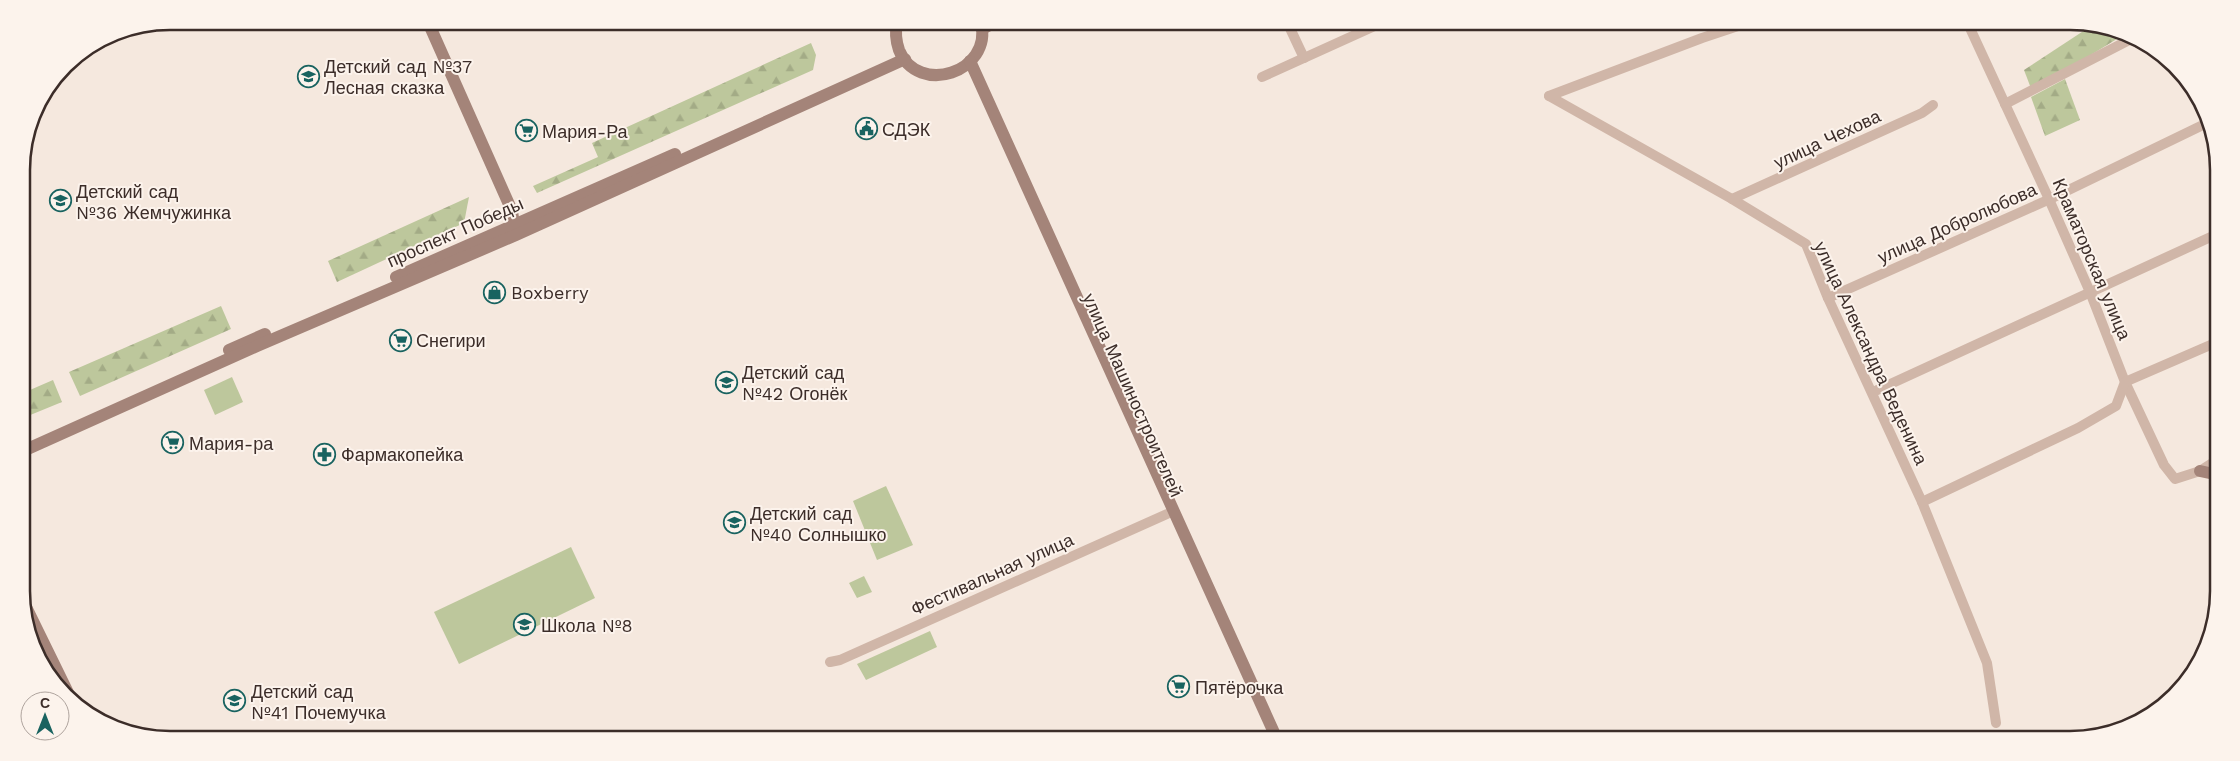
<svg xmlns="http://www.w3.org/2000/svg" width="2240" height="761" viewBox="0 0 2240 761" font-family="'Work Sans',sans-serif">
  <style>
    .forest { fill: url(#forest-firs) }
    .green { fill: #bdc79c }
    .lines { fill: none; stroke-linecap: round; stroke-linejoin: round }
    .street { stroke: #d0b6a8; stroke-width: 10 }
    .secondary { stroke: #a48479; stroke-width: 12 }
    .labels { text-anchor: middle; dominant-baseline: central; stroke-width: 4; stroke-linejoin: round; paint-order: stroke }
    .poi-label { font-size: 18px; fill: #3c2d29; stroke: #fcf3ec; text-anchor: start }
    .street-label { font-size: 18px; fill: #3c2d29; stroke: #fcf3ec }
    .rim { fill: none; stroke: #3c2d29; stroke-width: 2.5 }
  </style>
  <defs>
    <pattern id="forest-firs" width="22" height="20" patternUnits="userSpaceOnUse" patternTransform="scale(1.25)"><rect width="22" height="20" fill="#bdc79c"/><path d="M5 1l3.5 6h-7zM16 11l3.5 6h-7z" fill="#a3ab86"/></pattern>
  </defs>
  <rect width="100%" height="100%" fill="#f5e8de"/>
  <g class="forest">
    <polygon points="2091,26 2109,26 2125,34 2032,91 2024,70"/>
    <polygon points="811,43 816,55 813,70 537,193 533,186 598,157 592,143"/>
    <polygon points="2065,79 2080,120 2045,136 2031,97"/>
    <polygon points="469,197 464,223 337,282 328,261"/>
    <polygon points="221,306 231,329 80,396 69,372"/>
    <polygon points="53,380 62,402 23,418 23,393"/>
  </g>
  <g class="green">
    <polygon points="232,377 243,402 215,415 204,390"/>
    <polygon points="886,486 913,545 877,560 853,501"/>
    <polygon points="571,547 595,598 459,664 434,612"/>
    <polygon points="864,576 872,592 857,598 849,583"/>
    <polygon points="930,631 937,647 866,680 857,664"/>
  </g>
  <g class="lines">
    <g class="street">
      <polyline points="1288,24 1304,58"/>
      <polyline points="1969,26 2048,197 2090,292 2125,382 2164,465 2175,479 2200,471 2214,462"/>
      <polyline points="1262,77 1379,24"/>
      <polyline points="1549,96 1732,199 1806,244 1828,298 1922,502 1987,663 1996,723"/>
      <polyline points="1549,96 1702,38 1741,25"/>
      <polyline points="2005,104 2133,38"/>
      <polyline points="1732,199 1922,113 1933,105"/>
      <polyline points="1828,298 2050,199 2207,123"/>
      <polyline points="1873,392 2215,235"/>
      <polyline points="1922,502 2078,428 2116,406 2125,382 2215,343"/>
      <polyline points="830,662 840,660 1167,514"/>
    </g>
    <g class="secondary">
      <polyline points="428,22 512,211 514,225"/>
      <path d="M897 23C895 32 896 41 899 50 918 97 993 72 981 23"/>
      <polyline points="982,29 994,23"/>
      <polyline points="970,61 1276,737"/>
      <polyline points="396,277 675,154"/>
      <polyline points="229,350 265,334"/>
      <polyline points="23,451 257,346 516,235 905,59"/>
      <polyline points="2200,471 2214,474"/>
      <polyline points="24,603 72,701"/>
    </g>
  </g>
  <defs>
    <symbol id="school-ring" viewBox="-11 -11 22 22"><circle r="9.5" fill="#fcf3ec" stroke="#196360" stroke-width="1.5"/><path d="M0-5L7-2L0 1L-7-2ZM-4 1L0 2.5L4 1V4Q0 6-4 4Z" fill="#196360"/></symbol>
    <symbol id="civic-ring" viewBox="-11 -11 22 22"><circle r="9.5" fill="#fcf3ec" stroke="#196360" stroke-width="1.5"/><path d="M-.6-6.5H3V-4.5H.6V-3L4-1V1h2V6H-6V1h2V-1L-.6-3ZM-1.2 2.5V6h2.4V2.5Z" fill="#196360"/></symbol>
    <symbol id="supermarket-ring" viewBox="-11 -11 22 22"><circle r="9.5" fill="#fcf3ec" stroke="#196360" stroke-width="1.5"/><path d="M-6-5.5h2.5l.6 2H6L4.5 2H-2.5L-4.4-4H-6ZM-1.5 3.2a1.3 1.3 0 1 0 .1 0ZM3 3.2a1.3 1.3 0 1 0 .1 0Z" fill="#196360"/></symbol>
    <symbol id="shop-ring" viewBox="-11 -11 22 22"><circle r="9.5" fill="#fcf3ec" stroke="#196360" stroke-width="1.5"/><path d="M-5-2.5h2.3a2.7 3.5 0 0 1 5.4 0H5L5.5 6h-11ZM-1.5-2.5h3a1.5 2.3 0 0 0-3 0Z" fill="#196360"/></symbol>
    <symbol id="pharmacy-ring" viewBox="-11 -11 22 22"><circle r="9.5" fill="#fcf3ec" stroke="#196360" stroke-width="1.5"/><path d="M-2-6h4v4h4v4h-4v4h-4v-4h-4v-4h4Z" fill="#196360"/></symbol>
  </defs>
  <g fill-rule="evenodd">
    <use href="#school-ring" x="296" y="64" width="25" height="25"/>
    <use href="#civic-ring" x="854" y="116" width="25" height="25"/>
    <use href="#supermarket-ring" x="514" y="118" width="25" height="25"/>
    <use href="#school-ring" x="48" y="188" width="25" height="25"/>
    <use href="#shop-ring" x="482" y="280" width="25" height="25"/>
    <use href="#supermarket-ring" x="388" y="328" width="25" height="25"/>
    <use href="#school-ring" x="714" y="370" width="25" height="25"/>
    <use href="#supermarket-ring" x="160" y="430" width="25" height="25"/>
    <use href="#pharmacy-ring" x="312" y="442" width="25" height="25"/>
    <use href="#school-ring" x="722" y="510" width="25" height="25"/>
    <use href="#school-ring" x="512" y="612" width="25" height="25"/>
    <use href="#supermarket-ring" x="1166" y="674" width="25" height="25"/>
    <use href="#school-ring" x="222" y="688" width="25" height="25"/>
  </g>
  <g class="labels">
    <g class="poi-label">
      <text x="324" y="66">Детский сад №37<tspan x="324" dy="21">Лесная сказка</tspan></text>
      <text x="882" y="129">СДЭК</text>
      <text x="542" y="131">Мария-Ра</text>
      <text x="76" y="191">Детский сад<tspan x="76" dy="21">№36 Жемчужинка</tspan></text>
      <text x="511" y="292">Boxberry</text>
      <text x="416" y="340">Снегири</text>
      <text x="742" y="372">Детский сад<tspan x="742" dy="21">№42 Огонёк</tspan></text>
      <text x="189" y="443">Мария-ра</text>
      <text x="341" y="454">Фармакопейка</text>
      <text x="750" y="513">Детский сад<tspan x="750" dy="21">№40 Солнышко</tspan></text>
      <text x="541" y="625">Школа №8</text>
      <text x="1195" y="687">Пятёрочка</text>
      <text x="251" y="691">Детский сад<tspan x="251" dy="21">№41 Почемучка</tspan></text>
    </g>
    <g class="street-label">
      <text transform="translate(1827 139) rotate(-25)">улица Чехова</text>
      <text transform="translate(1957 223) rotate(-24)">улица Добролюбова</text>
      <text transform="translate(455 232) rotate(-24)">проспект Победы</text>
      <text transform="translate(2092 259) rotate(67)">Краматорская улица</text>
      <text transform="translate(1871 353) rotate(65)">улица Александра Веденина</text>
      <text transform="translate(1133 395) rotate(66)">улица Машиностроителей</text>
      <text transform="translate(992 574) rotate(-24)">Фестивальная улица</text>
    </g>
  </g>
  <path d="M0 0H2240V761H0ZM170 30H2070A140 140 0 0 1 2210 170V591A140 140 0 0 1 2070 731H170A140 140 0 0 1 30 591V170A140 140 0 0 1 170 30Z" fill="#fcf3ec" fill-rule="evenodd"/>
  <path class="rim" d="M170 30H2070A140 140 0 0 1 2210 170V591A140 140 0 0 1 2070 731H170A140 140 0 0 1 30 591V170A140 140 0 0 1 170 30Z"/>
  <g transform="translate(45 716)"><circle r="24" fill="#fcf3ec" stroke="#afa49e"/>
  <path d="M0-4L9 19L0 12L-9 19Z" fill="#196360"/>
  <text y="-8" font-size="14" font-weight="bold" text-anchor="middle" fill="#3c2d29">С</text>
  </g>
</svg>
